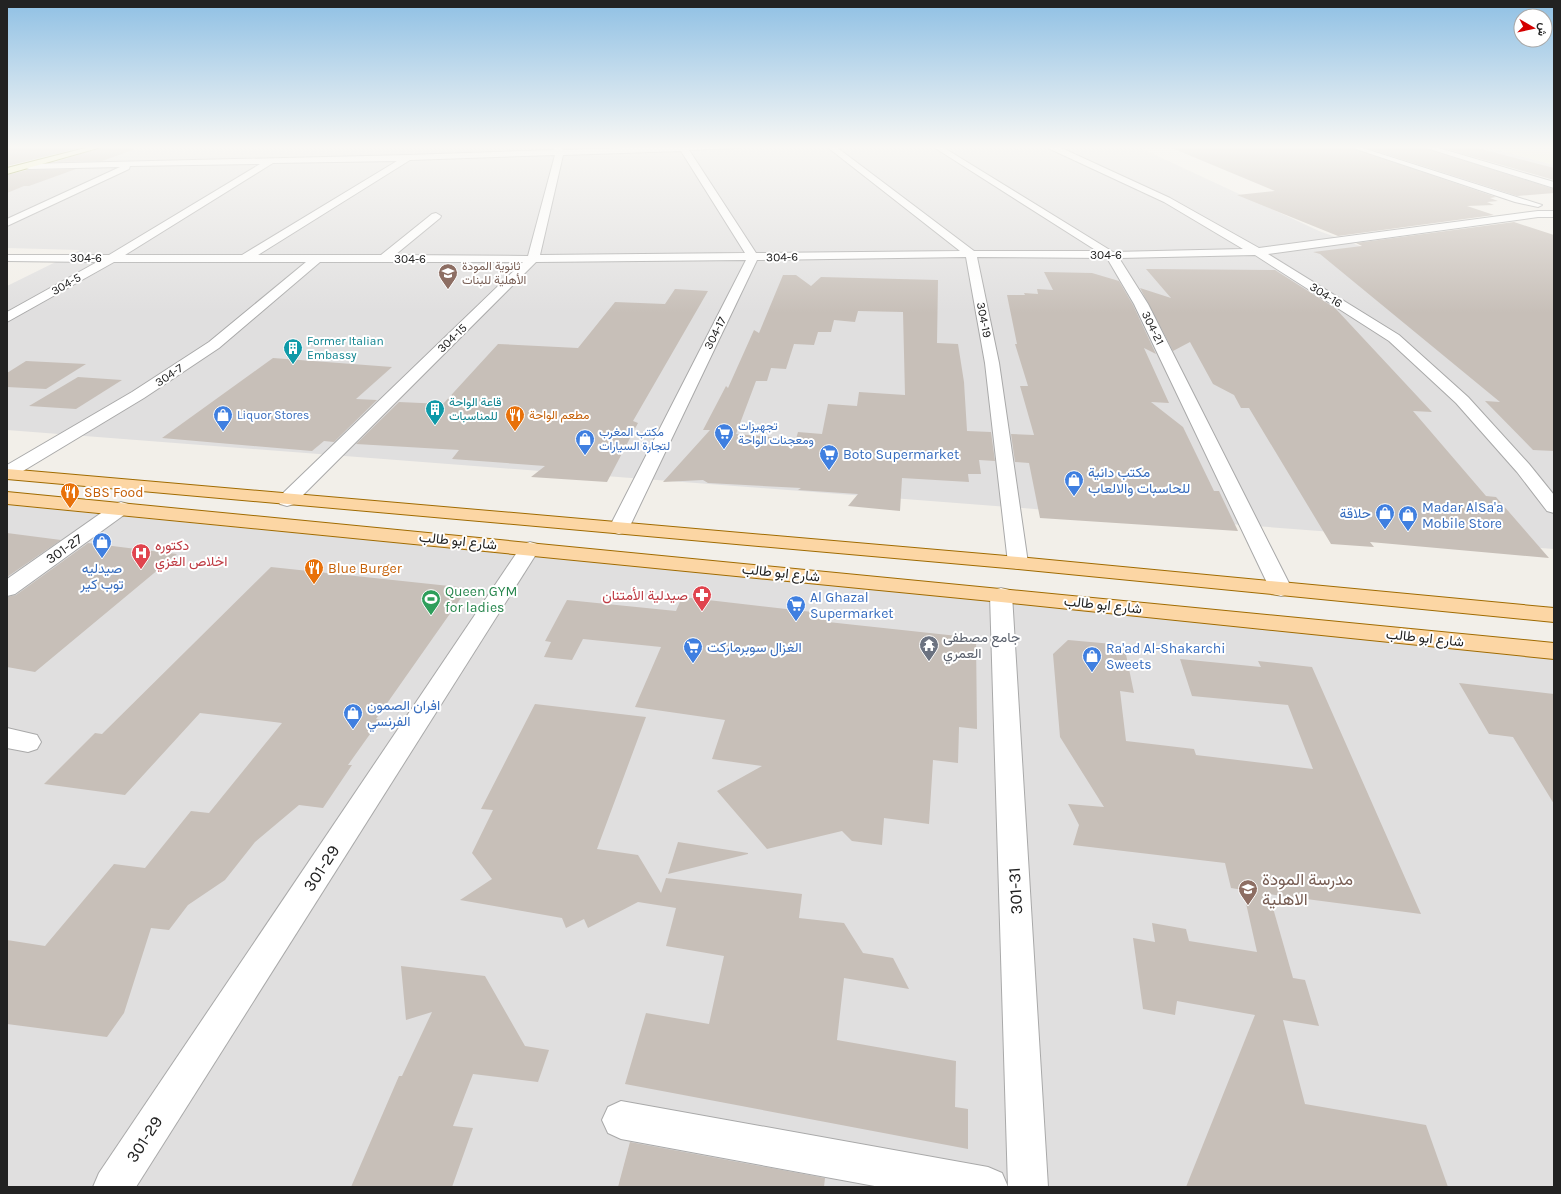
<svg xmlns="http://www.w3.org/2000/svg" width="1561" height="1194" viewBox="0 0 1561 1194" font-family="Karla,Vazirmatn,sans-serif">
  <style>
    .residential { fill: #e0dfdf }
    .farmland { fill: #eef0d5 }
    .building { fill: #c7bfb8; fill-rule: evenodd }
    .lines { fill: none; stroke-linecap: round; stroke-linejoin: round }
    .lane-casing { stroke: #a9a9a9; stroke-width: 2 }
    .street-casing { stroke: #a9a9a9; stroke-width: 2 }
    .secondary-casing { stroke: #707d05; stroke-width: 2 }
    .primary-casing { stroke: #a06b00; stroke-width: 2 }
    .lane { fill: #fff; fill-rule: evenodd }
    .street { fill: #fff; fill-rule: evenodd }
    .secondary { fill: #f7fabf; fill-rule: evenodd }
    .primary { fill: #fcd6a4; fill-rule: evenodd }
    .labels { text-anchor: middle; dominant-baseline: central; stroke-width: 4; stroke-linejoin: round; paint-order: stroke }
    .far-street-label { font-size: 12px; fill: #222; stroke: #fff }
    .far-education-label { font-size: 12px; fill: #785e54; stroke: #fff; text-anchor: start }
    .far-culture-label { font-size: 12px; fill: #0d838f; stroke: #fff; text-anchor: start }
    .far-shop-label { font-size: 12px; fill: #366cbe; stroke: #fff; text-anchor: start }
    .far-food-label { font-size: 12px; fill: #c56008; stroke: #fff; text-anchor: start }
    .shop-label { font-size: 14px; fill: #366cbe; stroke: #fff; text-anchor: start }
    .food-label { font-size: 14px; fill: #c56008; stroke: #fff; text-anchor: start }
    .street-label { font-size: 14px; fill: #222; stroke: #fff }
    .health-label { font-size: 14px; fill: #be3a42; stroke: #fff; text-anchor: start }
    .leisure-label { font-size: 14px; fill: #27864d; stroke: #fff; text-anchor: start }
    .worship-label { font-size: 14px; fill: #5b616d; stroke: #fff; text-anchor: start }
    .near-street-label { font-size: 17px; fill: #222; stroke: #fff }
    .near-education-label { font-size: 17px; fill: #785e54; stroke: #fff; text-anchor: start }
  </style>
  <rect width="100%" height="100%" fill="#f2efe9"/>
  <g class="residential">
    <polygon points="128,146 1136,146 1319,231 1439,275 1554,340 1554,549 7,430 7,286 80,250 7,248 7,178"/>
    <polygon points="1437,146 1483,146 1554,165 1554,180"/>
    <polygon points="7,505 1554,655 1554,1187 7,1187"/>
  </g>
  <polygon class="farmland" points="1483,146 1554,146 1554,165"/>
  <g class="building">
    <polygon points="7,146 88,146 7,166"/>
    <polygon points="106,146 133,146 133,150 102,161 55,162"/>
    <polygon points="1167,146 1346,146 1496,197 1490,198 1498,201 1487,202 1494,205 1467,206 1494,215 1338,236 1237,195 1275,191"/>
    <polygon points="1360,146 1419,146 1554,189 1554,193 1517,196"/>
    <polygon points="1436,146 1469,146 1554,168 1554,180"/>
    <polygon points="76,169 29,186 24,186 7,193 7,175 27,170"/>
    <polygon points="1514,222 1554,235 1554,451 1533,450 1485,401 1500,402 1320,254 1313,252 1362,246 1356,243"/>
    <polygon points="1146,269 1275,270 1335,308 1432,412 1413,411 1486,496 1496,497 1549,558 1370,542 1374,547 1331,544 1249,408 1241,408 1234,395 1213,384 1190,342 1173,351 1140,288 1171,298"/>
    <polygon points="1044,272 1092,273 1119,281 1133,305 1156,354 1144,348 1169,403 1151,402 1183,427 1214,491 1219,491 1238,531 1040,518 1029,463 1015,462 1011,434 1034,435 1020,386 1028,386 1015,344 1017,344 1007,295 1025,295 1024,293 1038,294 1037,289 1053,290"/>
    <path d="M783 275H796L811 286 821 277 938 280 937 343 958 344 964 382 967 431 991 432 995 461 979 460 981 474H968L969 482 902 478 900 511 848 506 858 494 798 490 801 488 708 483 703 480 663 482 710 430H703L726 386 728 388 754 330 759 333ZM858 311 903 312 905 395 859 392 857 406 828 404 822 434 798 432 796 439 736 434 756 381H767L771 368 786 369 794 344 814 345 818 332H831L834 320 855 322Z"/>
    <polygon points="675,289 708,291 633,421 638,423 607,482 531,477 545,466 452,459 459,450 356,444 399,402 443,404 498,344 578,348 615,302 665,304"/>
    <polygon points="273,358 392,367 356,399 377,400 334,442 324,441 312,451 162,438"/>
    <polygon points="26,361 86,364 46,389 7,387 7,373"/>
    <polygon points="78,377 122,380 76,409 29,406"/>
    <polygon points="7,533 61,540 7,577"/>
    <polygon points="88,543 177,554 35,672 7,667 7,597 16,595"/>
    <polygon points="271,567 468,588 376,719 380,720 348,765 352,765 323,808 299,805 255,842 225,880 188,905 169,930 151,928 124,1013 107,1037 7,1024 7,940 45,946 114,864 145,868 191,811 209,813 282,723 200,713 125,795 44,784 95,733 102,734"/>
    <polygon points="682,597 830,614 828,622 976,638 977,729 959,727 958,763 933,760 929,824 884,818 882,845 852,841 842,831 767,849 717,791 762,766 712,759 725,720 635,707 661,647 583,639 572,660 544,657 551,642 545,641 567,600 676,611"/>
    <polygon points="1068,640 1124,645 1134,693 1120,691 1126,741 1194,749 1196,755 1313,769 1288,705 1192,696 1180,659 1261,667 1258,661 1312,667 1421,914 1269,894 1293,978 1305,980 1319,1026 1283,1020 1305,1104 1426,1125 1448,1187 1186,1187 1255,1015 1177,1001 1175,1015 1143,1009 1133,938 1155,942 1152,923 1186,929 1189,941 1257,952 1243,890 1231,888 1225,863 1073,845 1079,825 1068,804 1104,807 1060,737 1053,654"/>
    <polygon points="1459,683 1554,694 1554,804 1513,737 1489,734"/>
    <polygon points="535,704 646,717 597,849 638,855 661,893 666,878 802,894 799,918 844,923 863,953 893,958 909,989 844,978 837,1040 956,1061 955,1107 968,1109 968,1149 625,1084 646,1013 709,1024 724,956 666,946 676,908 638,902 588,928 584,919 566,928 562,918 460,900 492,879 472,853 493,810 481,809"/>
    <polygon points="678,842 748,853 748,854 668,874"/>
    <polygon points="401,966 485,976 525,1046 549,1050 538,1082 473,1074 453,1126 473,1128 452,1187 351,1187 399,1076 402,1076 432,1012 406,1020"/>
    <polygon points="630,1142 825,1178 824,1187 618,1187"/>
  </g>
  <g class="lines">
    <defs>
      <polygon id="lane" points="1347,146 1356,146 1542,205 1538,207 1515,202"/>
      <g id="street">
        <path d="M552 146H560L563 150 678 146H742L738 148 689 150 756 253 960 251 826 146H835L974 251H1097L932 146H941L1113 252 1243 249 1164 202 1048 148 1047 146H1057L1170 198 1259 248 1538 211H1554V217H1538L1268 254 1399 335 1468 397 1529 464 1554 495V513L1547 511 1517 472 1456 403 1389 341 1255 255 1119 258 1148 304 1292 589 1289 594 1281 596 1273 594 1270 589 1134 304 1107 258 977 257 999 363 1028 563 1025 567 1018 569 1011 567 1008 563 985 363 966 257 757 260 629 528 626 532 619 534 612 532 609 528 746 260 536 262 294 504 287 506 280 504 277 500 280 496 523 262H320L219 348 144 398 13 477 7 478V465L132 392 209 342 306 262H114L7 322V312L97 262 7 261V255H109L260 164 130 166 129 169 7 226V219L120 167 29 169 26 168V164L408 155 555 150ZM681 151 745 253 540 255 563 155ZM555 155 528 256 395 255 440 218 441 216 436 213 432 214 381 255H258L410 160ZM397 161 242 255H125L273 163Z"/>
        <polygon points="1420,146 1432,146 1554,182 1554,188"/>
        <polygon points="121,502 128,504 131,508 128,512 15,594 7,596 7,579 114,504"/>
        <polygon points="530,542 537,544 540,548 136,1187 93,1187 99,1173 520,548 523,544"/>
        <polygon points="1001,588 1009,590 1012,595 1048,1187 880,1187 621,1139 608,1133 602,1120 608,1107 621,1101 988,1167 1002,1173 1008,1187 990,595 993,590"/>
        <polygon points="7,728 37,735 41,742 37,749 28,752 7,748"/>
      </g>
      <polygon id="secondary" points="93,146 105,146 7,174 7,168"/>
      <g id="primary">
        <polygon points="7,469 1018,557 1554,608 1554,622 1018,569 7,479"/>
        <polygon points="7,492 1554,643 1554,659 1001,602 7,504"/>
      </g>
    </defs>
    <use href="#lane" class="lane-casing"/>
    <use href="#street" class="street-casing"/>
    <use href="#secondary" class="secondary-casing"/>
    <use href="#primary" class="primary-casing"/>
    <use href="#lane" class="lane"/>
    <use href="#street" class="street"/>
    <use href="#secondary" class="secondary"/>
    <use href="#primary" class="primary"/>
  </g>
  <linearGradient id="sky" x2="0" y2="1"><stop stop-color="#8fc0e4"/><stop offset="0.47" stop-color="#f9f8f5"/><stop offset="1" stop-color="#f9f8f5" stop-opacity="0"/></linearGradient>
  <rect width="1561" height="313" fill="url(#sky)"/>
  <defs>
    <symbol id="school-pin" viewBox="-11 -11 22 30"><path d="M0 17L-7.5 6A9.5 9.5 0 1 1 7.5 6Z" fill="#8d6e63" stroke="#fff"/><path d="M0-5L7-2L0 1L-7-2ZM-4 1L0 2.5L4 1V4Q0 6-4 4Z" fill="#fff"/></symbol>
    <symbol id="building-pin" viewBox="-11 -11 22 30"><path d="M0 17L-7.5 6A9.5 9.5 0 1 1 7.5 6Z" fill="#0f9aa8" stroke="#fff"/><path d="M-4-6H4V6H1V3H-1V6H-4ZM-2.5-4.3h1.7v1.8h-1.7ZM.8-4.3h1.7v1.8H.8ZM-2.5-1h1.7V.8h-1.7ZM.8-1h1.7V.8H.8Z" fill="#fff"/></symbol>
    <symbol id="shop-pin" viewBox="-11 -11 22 30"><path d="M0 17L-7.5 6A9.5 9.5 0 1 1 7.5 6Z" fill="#3f7fe0" stroke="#fff"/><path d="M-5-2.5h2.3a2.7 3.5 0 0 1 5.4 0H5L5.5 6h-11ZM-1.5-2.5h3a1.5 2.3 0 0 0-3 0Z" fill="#fff"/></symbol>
    <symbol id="restaurant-pin" viewBox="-11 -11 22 30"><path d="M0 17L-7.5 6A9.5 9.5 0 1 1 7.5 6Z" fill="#e8710a" stroke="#fff"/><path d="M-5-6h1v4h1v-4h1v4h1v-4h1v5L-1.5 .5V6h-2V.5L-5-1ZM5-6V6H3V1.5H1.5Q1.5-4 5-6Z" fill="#fff"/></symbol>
    <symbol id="supermarket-pin" viewBox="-11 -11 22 30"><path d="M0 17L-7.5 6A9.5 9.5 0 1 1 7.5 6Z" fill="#3f7fe0" stroke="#fff"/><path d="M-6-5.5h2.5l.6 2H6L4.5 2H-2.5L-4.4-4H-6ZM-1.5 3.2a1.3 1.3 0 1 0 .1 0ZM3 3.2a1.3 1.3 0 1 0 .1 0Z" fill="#fff"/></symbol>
    <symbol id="hospital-pin" viewBox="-11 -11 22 30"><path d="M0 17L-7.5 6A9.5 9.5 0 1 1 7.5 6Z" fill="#e0444e" stroke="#fff"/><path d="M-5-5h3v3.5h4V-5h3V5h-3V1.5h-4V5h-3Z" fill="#fff"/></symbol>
    <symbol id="pharmacy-pin" viewBox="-11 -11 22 30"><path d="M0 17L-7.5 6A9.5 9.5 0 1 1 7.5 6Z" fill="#e0444e" stroke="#fff"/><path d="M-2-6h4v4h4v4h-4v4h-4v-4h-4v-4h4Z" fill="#fff"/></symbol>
    <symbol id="stadium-pin" viewBox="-11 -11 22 30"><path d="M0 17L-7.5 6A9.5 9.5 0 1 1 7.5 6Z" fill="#2e9e5b" stroke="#fff"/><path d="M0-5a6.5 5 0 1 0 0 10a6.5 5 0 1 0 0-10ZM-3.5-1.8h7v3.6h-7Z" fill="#fff"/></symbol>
    <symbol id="temple-pin" viewBox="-11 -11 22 30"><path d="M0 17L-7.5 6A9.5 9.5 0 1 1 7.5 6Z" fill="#6b7280" stroke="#fff"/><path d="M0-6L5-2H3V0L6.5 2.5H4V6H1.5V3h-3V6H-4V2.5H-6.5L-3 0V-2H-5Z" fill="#fff"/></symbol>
  </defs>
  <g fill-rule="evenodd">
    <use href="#school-pin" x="437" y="262" width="22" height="30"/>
    <use href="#building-pin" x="282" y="337" width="22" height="30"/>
    <use href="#building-pin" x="424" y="398" width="22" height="30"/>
    <use href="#shop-pin" x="212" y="404" width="22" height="30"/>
    <use href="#restaurant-pin" x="504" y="404" width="22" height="30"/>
    <use href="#supermarket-pin" x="713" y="422" width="22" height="30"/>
    <use href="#shop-pin" x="574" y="428" width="22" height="30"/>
    <use href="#supermarket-pin" x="818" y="443" width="22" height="30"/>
    <use href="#shop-pin" x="1063" y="469" width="22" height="30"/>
    <use href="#restaurant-pin" x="59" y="481" width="22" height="30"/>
    <use href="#shop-pin" x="1374" y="502" width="22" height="30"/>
    <use href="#shop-pin" x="1397" y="504" width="22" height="30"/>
    <use href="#shop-pin" x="91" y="531" width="22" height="30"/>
    <use href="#hospital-pin" x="130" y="542" width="22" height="30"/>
    <use href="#restaurant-pin" x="303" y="557" width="22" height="30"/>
    <use href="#pharmacy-pin" x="691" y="584" width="22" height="30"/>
    <use href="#stadium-pin" x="420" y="588" width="22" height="30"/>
    <use href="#supermarket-pin" x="785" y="594" width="22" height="30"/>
    <use href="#temple-pin" x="918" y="634" width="22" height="30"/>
    <use href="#supermarket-pin" x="682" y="636" width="22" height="30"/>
    <use href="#shop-pin" x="1081" y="645" width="22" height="30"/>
    <use href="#shop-pin" x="342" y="702" width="22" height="30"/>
    <use href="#school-pin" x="1237" y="878" width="22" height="30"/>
  </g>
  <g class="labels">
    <g class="far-street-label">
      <text x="1106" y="255">304-6</text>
      <text transform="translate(782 257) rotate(-1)">304-6</text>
      <text x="86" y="258">304-6</text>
      <text x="410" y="259">304-6</text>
      <text transform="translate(66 284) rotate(-30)">304-5</text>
      <text transform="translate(1326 295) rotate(32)">304-16</text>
      <text transform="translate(984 320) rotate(79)">304-19</text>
      <text transform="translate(1153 328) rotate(64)">304-21</text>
      <text transform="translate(715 333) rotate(-63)">304-17</text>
      <text transform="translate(452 338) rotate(-44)">304-15</text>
      <text transform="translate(169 375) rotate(-34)">304-7</text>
    </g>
    <g class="far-education-label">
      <text x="462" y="266">ثانوية المودة<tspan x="462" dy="14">الأهلية للبنات</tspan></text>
    </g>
    <g class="far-culture-label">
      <text x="307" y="341">Former Italian<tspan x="307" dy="14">Embassy</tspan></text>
      <text x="449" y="402">قاعة الواحة<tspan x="449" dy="14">للمناسبات</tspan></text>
    </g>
    <g class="far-shop-label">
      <text x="237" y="415">Liquor Stores</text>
      <text x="738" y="426">تجهيزات<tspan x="738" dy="14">ومعجنات الواحة</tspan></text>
      <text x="599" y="432">مكتب المغرب<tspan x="599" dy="14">لتجارة السيارات</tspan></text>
    </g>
    <g class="far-food-label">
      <text x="529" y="415">مطعم الواحة</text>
    </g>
    <g class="shop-label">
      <text x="843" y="454">Boto Supermarket</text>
      <text x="1088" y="472">مكتب دانية<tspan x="1088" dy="16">للحاسبات والالعاب</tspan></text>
      <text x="1422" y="507">Madar AlSa'a<tspan x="1422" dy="16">Mobile Store</tspan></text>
      <text x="1371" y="513" text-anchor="end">حلاقة</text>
      <text x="102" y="568" text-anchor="middle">صيدليه<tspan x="102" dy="16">توب كير</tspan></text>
      <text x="810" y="597">Al Ghazal<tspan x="810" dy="16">Supermarket</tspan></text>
      <text x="707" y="647">الغزال سوبرماركت</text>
      <text x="1106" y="648">Ra'ad Al-Shakarchi<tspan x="1106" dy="16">Sweets</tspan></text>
      <text x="367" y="705">افران الصمون<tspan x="367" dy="16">الفرنسي</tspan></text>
    </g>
    <g class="food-label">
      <text x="84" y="492">SBS Food</text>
      <text x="328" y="568">Blue Burger</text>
    </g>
    <g class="street-label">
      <text transform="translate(458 541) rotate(6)">شارع ابو طالب</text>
      <text transform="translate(64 549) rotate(-35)">301-27</text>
      <text transform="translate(781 573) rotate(6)">شارع ابو طالب</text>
      <text transform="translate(1103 605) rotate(6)">شارع ابو طالب</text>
      <text transform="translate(1425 638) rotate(6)">شارع ابو طالب</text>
    </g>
    <g class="health-label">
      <text x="155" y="545">دكتوره<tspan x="155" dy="16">اخلاص الغزي</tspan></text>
      <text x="688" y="595" text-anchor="end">صيدلية الأمتنان</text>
    </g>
    <g class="leisure-label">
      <text x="445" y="591">Queen GYM<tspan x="445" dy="16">for ladies</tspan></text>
    </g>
    <g class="worship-label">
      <text x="943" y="637">جامع مصطفى<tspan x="943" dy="16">العمري</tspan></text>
    </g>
    <g class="near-street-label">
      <text transform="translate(321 868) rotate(-57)">301-29</text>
      <text transform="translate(1015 891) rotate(-93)">301-31</text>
      <text transform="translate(144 1139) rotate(-57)">301-29</text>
    </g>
    <g class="near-education-label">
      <text x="1262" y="879">مدرسة المودة<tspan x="1262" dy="20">الاهلية</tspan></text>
    </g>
  </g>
  <rect width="1561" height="1194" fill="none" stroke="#222222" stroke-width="16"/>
  <g transform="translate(1533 28) rotate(99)"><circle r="19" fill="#ffffff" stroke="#a7a7a7"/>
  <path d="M0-3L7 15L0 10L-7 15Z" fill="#d40000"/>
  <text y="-6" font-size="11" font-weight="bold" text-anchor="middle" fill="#222222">ش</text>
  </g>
</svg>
